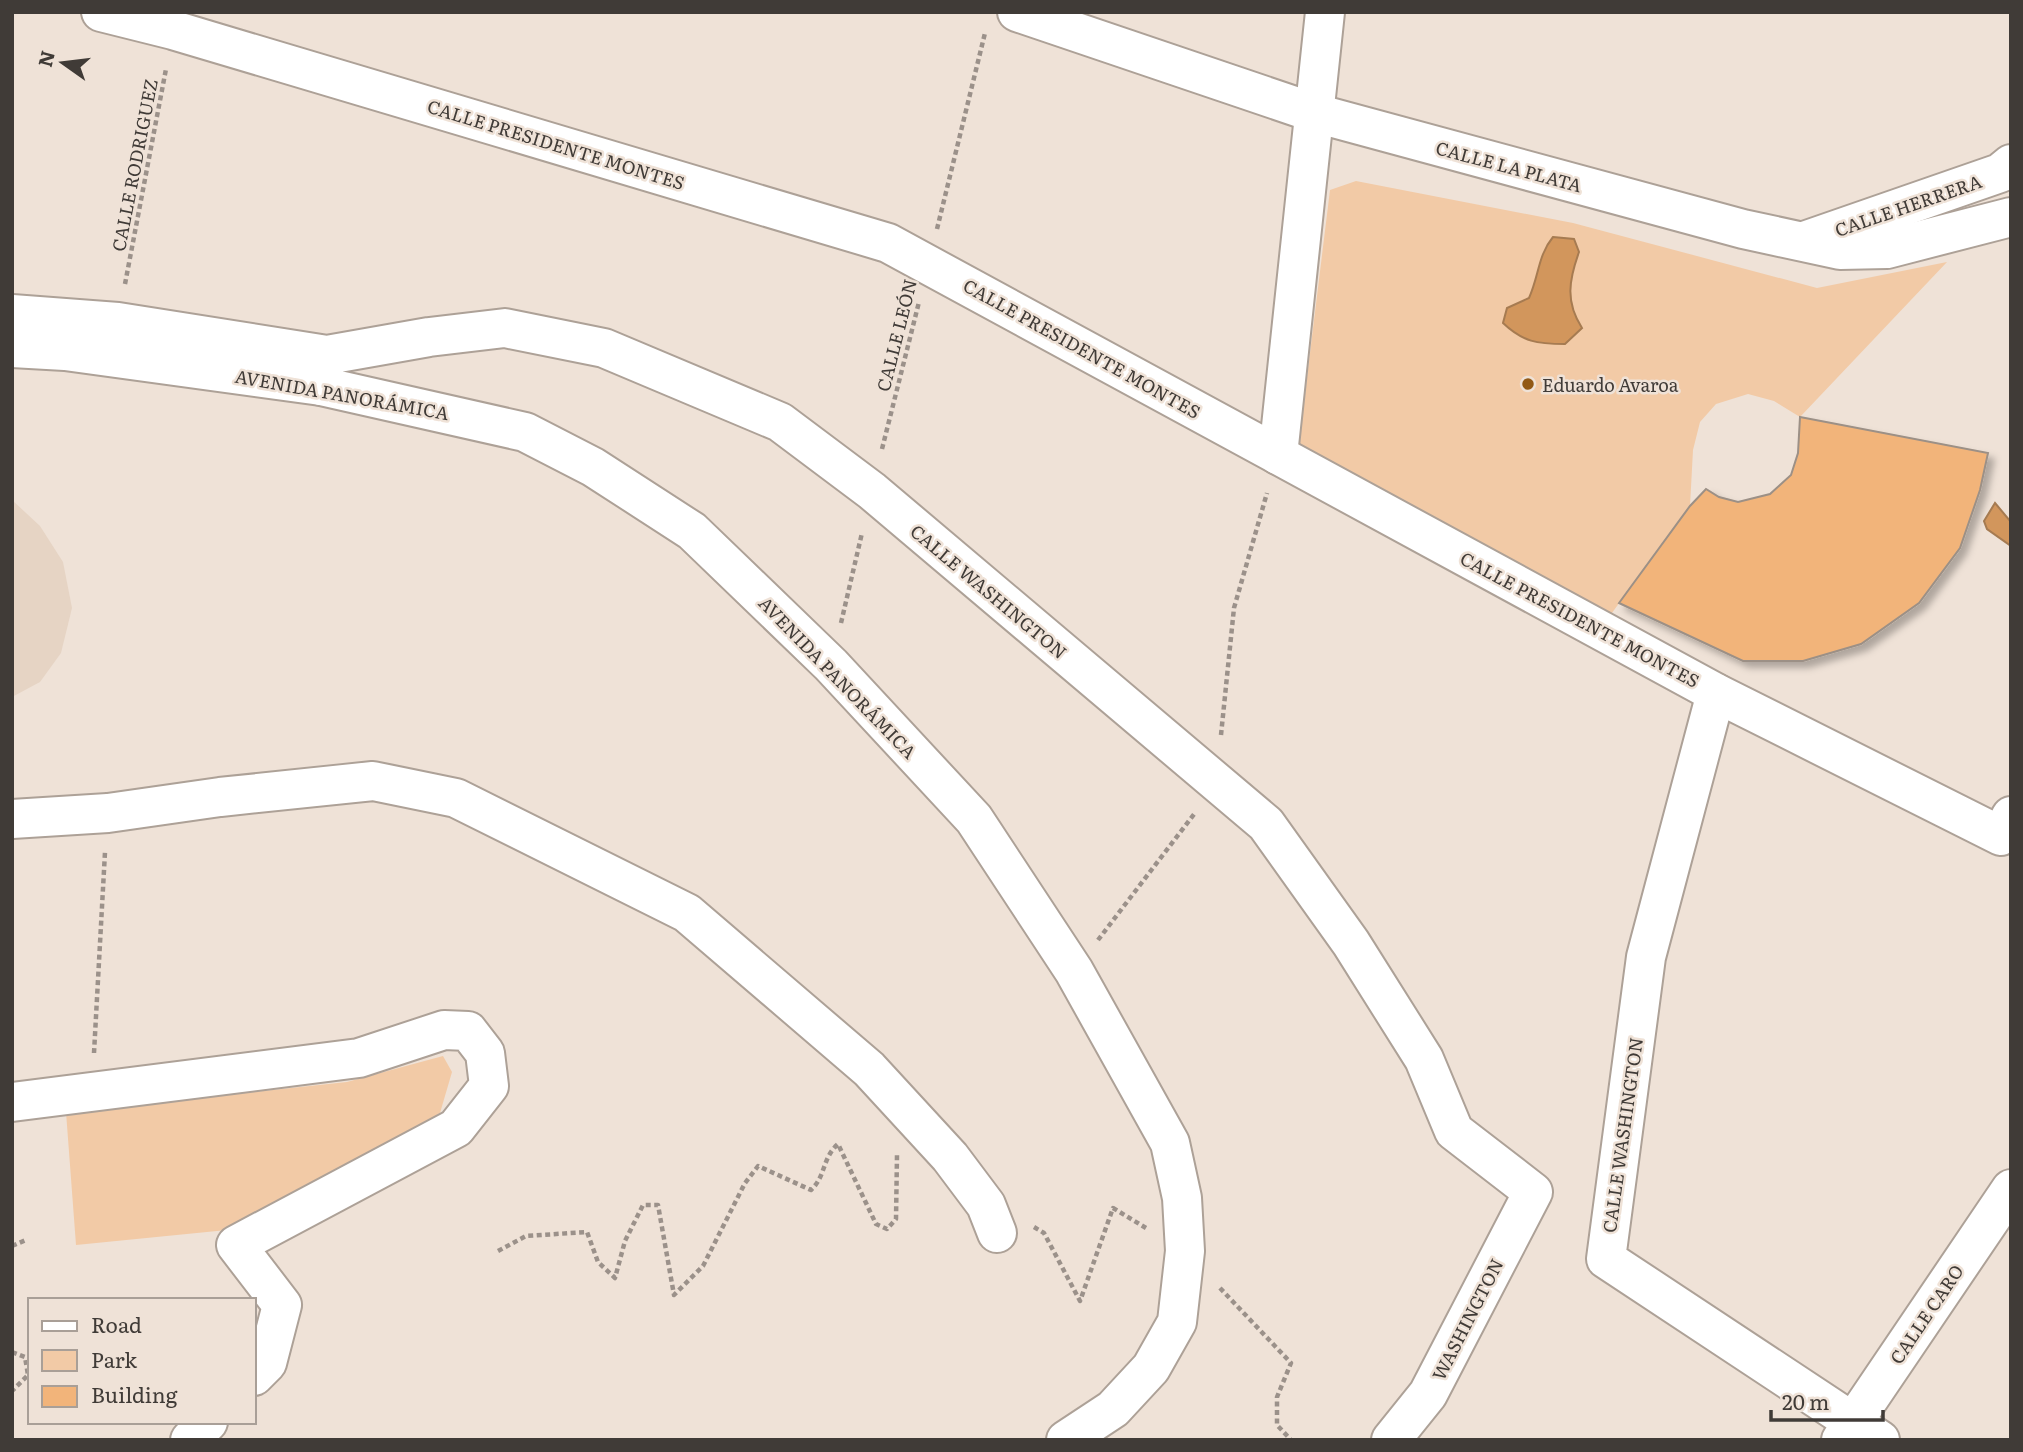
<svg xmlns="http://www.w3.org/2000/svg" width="2023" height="1452" viewBox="0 0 2023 1452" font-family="Literata,serif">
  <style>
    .built { fill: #e6d4c4 }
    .green { fill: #f2caa6 }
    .water { fill: #d2965c; stroke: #a67b51; stroke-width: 2 }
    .building { fill: #f2b47a; stroke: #9c9086; stroke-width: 2; filter: url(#shadow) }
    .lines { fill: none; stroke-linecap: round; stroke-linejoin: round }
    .street-casing { stroke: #ada197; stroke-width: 42 }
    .primary-casing { stroke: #ada197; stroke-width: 42 }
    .path { stroke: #9b918a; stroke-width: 4.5; stroke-dasharray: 5 3.5; stroke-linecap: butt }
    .street { stroke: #fff; stroke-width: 38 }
    .primary { stroke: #fff; stroke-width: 38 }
    .poi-dot { fill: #925915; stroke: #efe2d7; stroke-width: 2.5 }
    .labels { text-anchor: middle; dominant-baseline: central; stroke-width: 5; stroke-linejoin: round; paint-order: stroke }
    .street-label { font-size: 18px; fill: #403b37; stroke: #efe2d7 }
    .poi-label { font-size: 18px; fill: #403b37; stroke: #efe2d7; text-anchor: start }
  </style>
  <defs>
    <filter id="shadow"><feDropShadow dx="6" dy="6" stdDeviation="3.5" flood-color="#0004"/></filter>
  </defs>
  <rect width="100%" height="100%" fill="#efe2d7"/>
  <polygon class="built" points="12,500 40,526 63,562 72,608 61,653 40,682 12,697"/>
  <g class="green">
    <polygon points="1356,181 1573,223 1817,288 1947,262 1800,417 1774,401 1748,394 1716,404 1700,422 1693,450 1690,506 1609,617 1297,459 1330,190"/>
    <polygon points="443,1056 452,1072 440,1113 292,1203 227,1230 76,1245 66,1112 347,1082"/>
  </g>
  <g class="water">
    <path d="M1553 237 1574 239 1579 252C1569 280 1565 302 1582 328L1565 344C1537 344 1523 342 1503 323L1507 308 1529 298C1539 276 1538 255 1553 237Z"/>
    <polygon points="1995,503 2011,522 2011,546 1987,529 1984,521"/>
  </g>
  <polygon class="building" points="1800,417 1988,453 1980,490 1960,548 1919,603 1861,644 1803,661 1743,661 1619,603 1690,506 1706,489 1719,497 1738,502 1770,494 1791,475 1798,453"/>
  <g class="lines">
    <defs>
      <g id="street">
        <polyline points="101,12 173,30 888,243 1716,693 2001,836 2011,816"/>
        <polyline points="1017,12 1315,113 1743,229 1840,250 1887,249 2011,217"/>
        <polyline points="1807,240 2000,173 2011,164"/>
        <polyline points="12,314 118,322 327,355 429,337 505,328 604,348 780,422 872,491 1266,824 1351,943 1424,1059 1454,1131 1533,1192 1428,1394 1391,1440"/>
        <polyline points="1278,455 1325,12"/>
        <polyline points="1716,693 1646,957 1606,1259 1880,1440"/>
        <polyline points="12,819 108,813 220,797 373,781 456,798 687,913 869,1069 950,1157 986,1205 997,1233"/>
        <polyline points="12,1102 359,1058 444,1030 468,1031 485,1053 489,1086 456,1128 236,1245 282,1305 267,1363 254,1376"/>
        <polyline points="190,1440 208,1422"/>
        <polyline points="1841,1440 2011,1189"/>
      </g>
      <g id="primary">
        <polyline points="12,348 65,351 321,386 525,432 593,467 692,531 831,665 974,819 1074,971 1170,1143 1182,1198 1185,1251 1177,1322 1151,1368 1113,1409 1066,1440"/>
        <polyline points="321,386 327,355"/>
      </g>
    </defs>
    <use href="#street" class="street-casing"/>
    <use href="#primary" class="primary-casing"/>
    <g class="path">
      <polyline points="937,229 985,33"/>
      <polyline points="125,284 166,69"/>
      <polyline points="882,449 919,302"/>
      <polyline points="841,623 862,533"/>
      <polyline points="1221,735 1234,608 1267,493"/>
      <polyline points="1098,940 1195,813"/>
      <polyline points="94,1053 105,852"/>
      <polyline points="1034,1227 1044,1233 1080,1301 1113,1208 1146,1228"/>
      <polyline points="12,1246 26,1240"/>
      <path d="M498 1251 526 1236 587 1232 598 1262 615 1278 625 1241 643 1205H658L674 1295 703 1266 745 1183 758 1166 811 1190C826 1176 822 1158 838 1144L876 1224 887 1229 896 1219 897 1155"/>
      <polyline points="1220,1288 1291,1363 1277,1397 1277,1425 1291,1440"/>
      <polyline points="12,1352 25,1357 28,1375 12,1391"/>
    </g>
    <use href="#street" class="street"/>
    <use href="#primary" class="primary"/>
  </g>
  <circle class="poi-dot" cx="1528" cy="384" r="7"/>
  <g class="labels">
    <g class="street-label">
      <text transform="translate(556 144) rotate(17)">CALLE PRESIDENTE MONTES</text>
      <text transform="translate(134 165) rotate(-79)">CALLE RODRIGUEZ</text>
      <text transform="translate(1509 166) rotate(15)">CALLE LA PLATA</text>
      <text transform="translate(1908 205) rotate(-19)">CALLE HERRERA</text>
      <text transform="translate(896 335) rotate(-76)">CALLE LEÓN</text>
      <text transform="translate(1082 348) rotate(29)">CALLE PRESIDENTE MONTES</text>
      <text transform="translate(342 394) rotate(10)">AVENIDA PANORÁMICA</text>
      <text transform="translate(989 591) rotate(40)">CALLE WASHINGTON</text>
      <text transform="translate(1580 619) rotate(28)">CALLE PRESIDENTE MONTES</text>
      <text transform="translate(838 677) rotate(46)">AVENIDA PANORÁMICA</text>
      <text transform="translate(1622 1135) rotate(-82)">CALLE WASHINGTON</text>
      <text transform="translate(1926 1314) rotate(-56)">CALLE CARO</text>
      <text transform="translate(1467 1319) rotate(-63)">WASHINGTON</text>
    </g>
    <g class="poi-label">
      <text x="1542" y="384">Eduardo Avaroa</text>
    </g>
  </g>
  <rect width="2023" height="1452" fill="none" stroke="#403b37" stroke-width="28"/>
  <rect x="28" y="1298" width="228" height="126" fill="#efe2d7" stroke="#a99f97" stroke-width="2"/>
  <rect x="42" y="1321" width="35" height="10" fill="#ffffff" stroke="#a99f97" stroke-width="2"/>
  <text x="91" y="1333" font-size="21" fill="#403b37">Road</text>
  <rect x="42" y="1350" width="35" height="21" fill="#f2caa6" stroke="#a99f97" stroke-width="2"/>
  <text x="91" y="1368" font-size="21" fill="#403b37">Park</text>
  <rect x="42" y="1386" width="35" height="21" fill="#f2b47a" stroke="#a99f97" stroke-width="2"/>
  <text x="91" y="1403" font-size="21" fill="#403b37">Building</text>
  <g transform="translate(63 63) rotate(284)" stroke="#efe2d7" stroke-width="5" paint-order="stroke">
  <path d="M0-5L12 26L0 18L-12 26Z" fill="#403b37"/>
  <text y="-10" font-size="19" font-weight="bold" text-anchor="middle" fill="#403b37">N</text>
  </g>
  <path d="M1771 1410v10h112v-10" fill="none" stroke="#403b37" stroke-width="3.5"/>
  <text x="1782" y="1410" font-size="21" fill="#403b37" stroke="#efe2d7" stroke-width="5" paint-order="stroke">20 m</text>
</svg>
